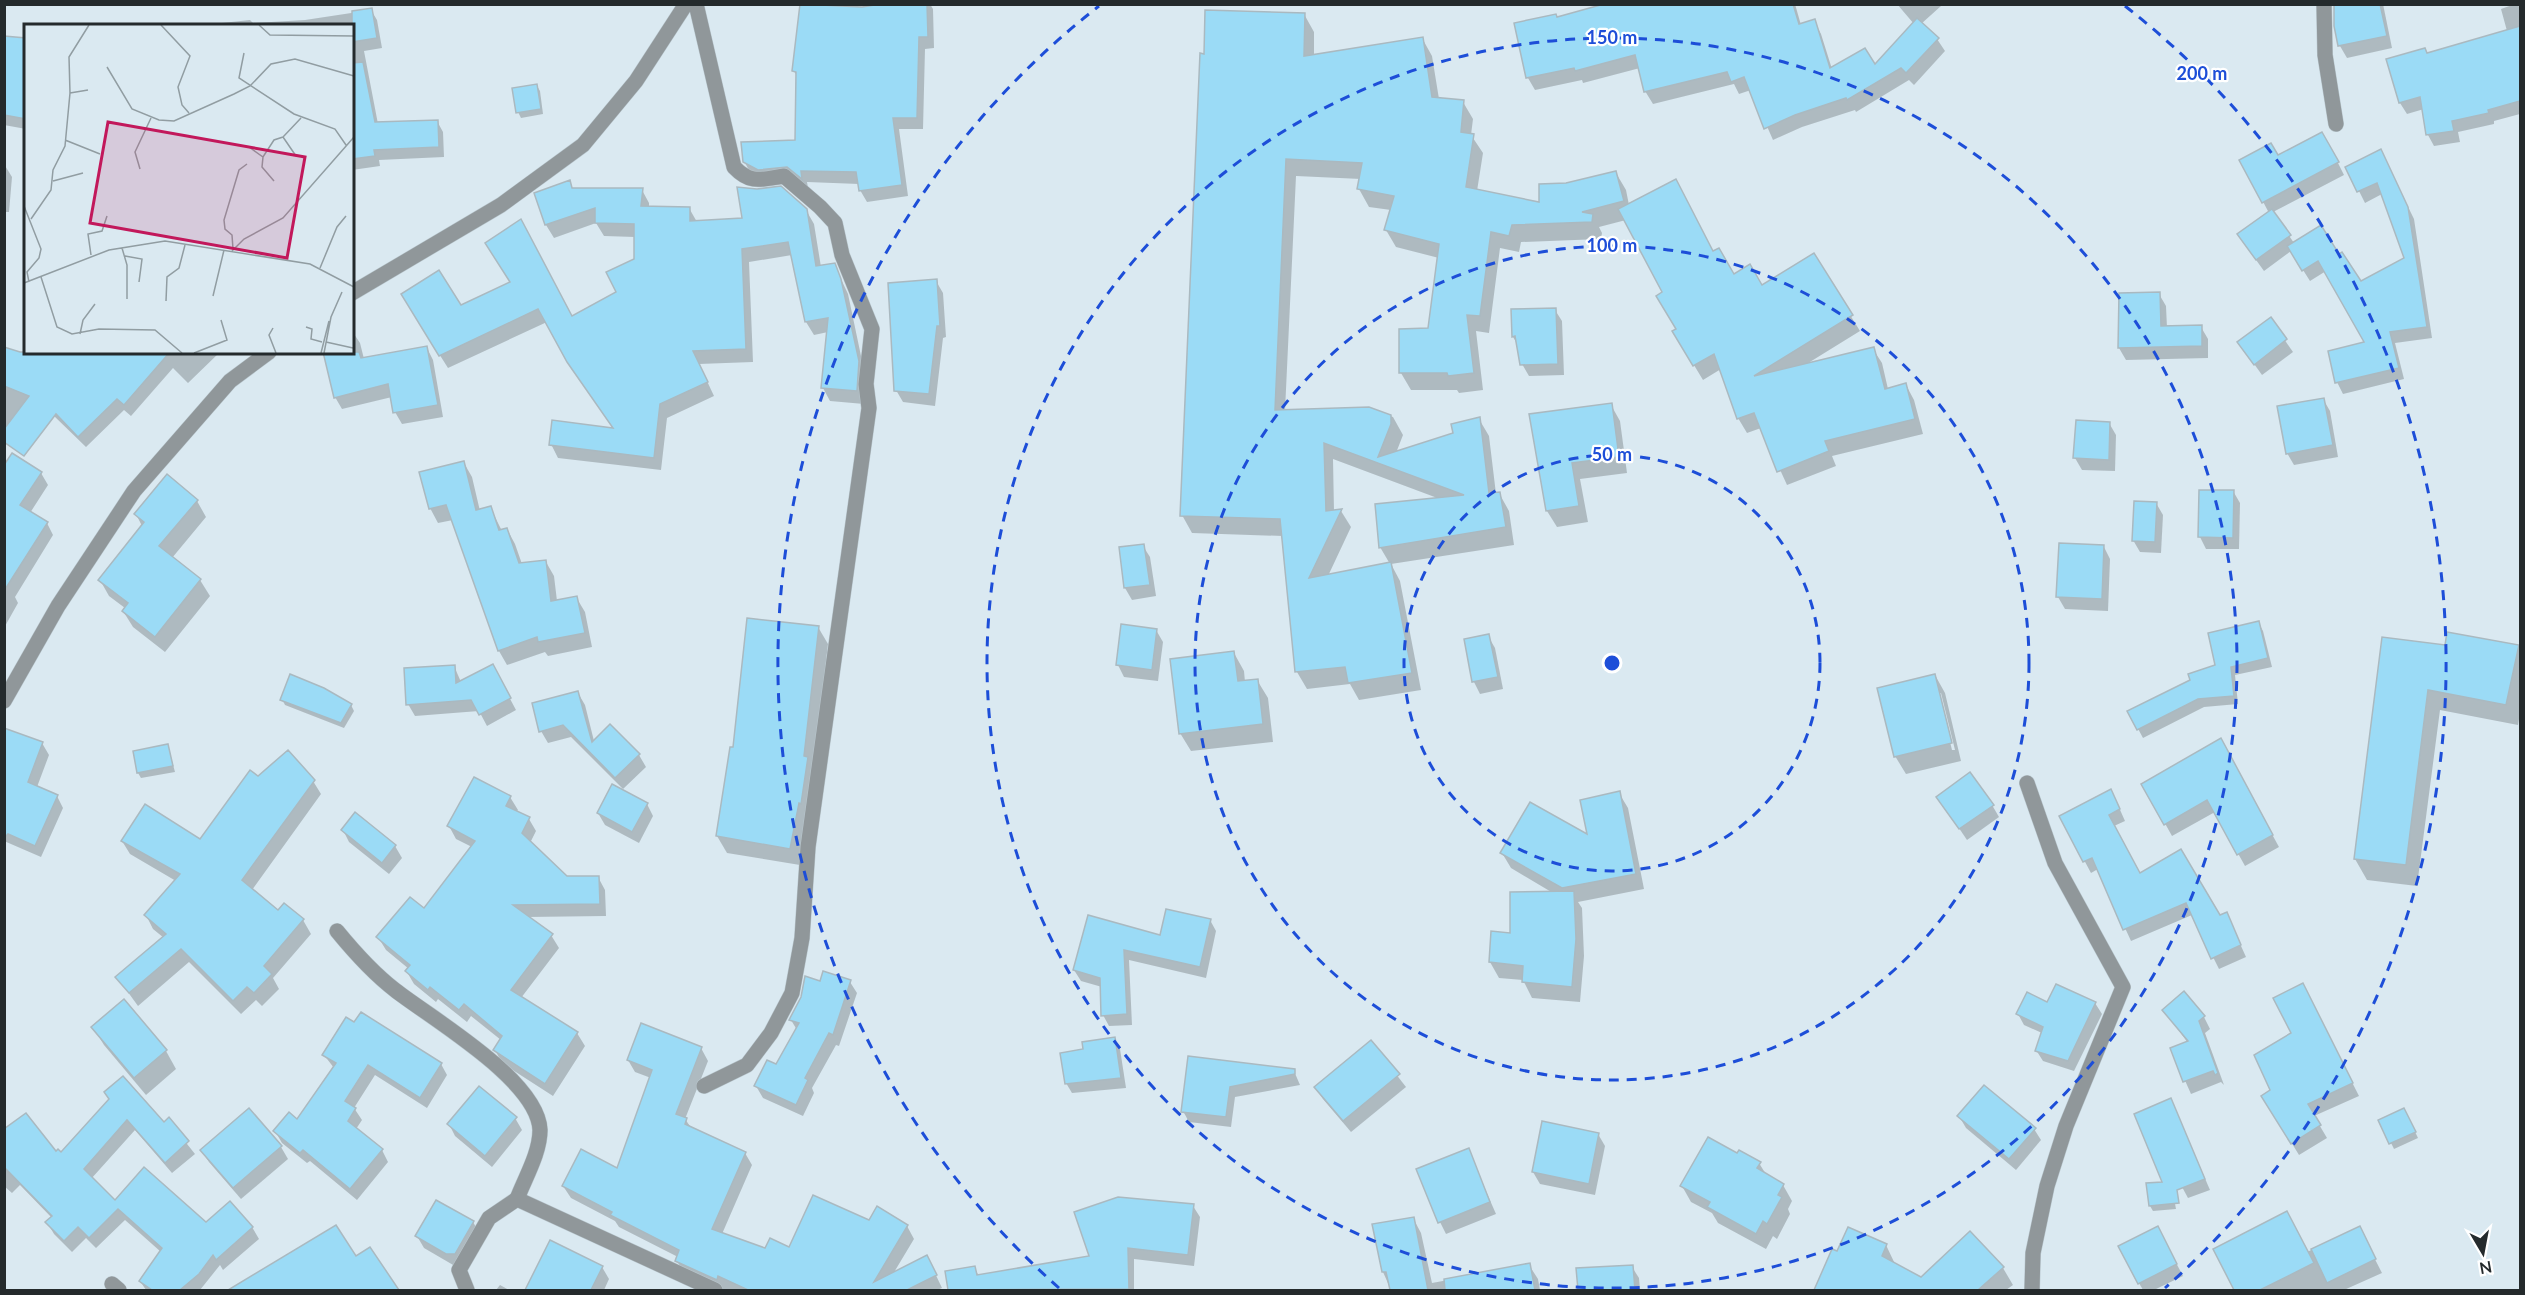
<svg xmlns="http://www.w3.org/2000/svg" width="2525" height="1295" viewBox="0 0 2525 1295" font-family="Lato,sans-serif">
  <style>
    .shadow { fill: #0003; fill-rule: evenodd }
    .building { fill: #9bdbf6; stroke: #aab9c0; stroke-width: 1.5 }
    .lines { fill: none; stroke-linecap: round; stroke-linejoin: round }
    .minor-casing { stroke: #b9c7ce; stroke-width: 16 }
    .minor { stroke: #90979a; stroke-width: 15 }
    .ring { fill: none; stroke: #1d4ed8; stroke-width: 3; stroke-dasharray: 10 8 }
    .inset-road { fill: none; stroke: #919da2; stroke-width: 1.5 }
    .view { fill: #c2185b; fill-opacity: 0.15; stroke: #c2185b; stroke-width: 3 }
    .inset-edge { fill: none; stroke: #242a2c; stroke-width: 3 }
    .centre { fill: #1d4ed8; stroke: #fff; stroke-width: 3 }
    .ring-label { font-size: 18px; text-anchor: middle; font-weight: bold; fill: #1d4ed8; stroke: #fff; stroke-width: 4.5; stroke-linejoin: round; paint-order: stroke }
  </style>
  <rect width="100%" height="100%" fill="#dae9f1"/>
  <g class="shadow">
    <polygon points="801,4 862,9 892,4 930,4 933,9 934,48 925,49 923,129 899,129 908,196 867,202 860,190 859,184 807,182 808,188 751,174 744,161 796,141 798,78 794,71"/>
    <polygon points="1610,4 1795,4 1801,25 1814,21 1821,34 1832,69 1875,67 1914,24 1897,4 1940,4 1941,6 1921,24 1937,39 1945,51 1914,85 1909,80 1856,112 1855,110 1802,127 1773,140 1751,90 1739,94 1734,84 1653,104 1645,91 1640,68 1583,83 1582,80 1535,90 1528,78 1515,24 1557,18"/>
    <polygon points="2335,4 2383,4 2392,48 2347,58 2340,46"/>
    <polygon points="2515,4 2520,4 2520,114 2494,121 2494,124 2458,132 2460,142 2434,146 2428,135 2424,109 2407,114 2400,103 2427,55 2507,31 2501,9"/>
    <polygon points="371,10 377,20 382,48 364,51 378,124 437,121 443,132 444,157 379,160 380,166 352,170 352,26 203,25 250,20 253,23 305,20"/>
    <path d="M1304 14 1314 32V56L1422 38 1432 56 1439 99 1463 102 1473 119 1471 135 1483 153 1477 191 1541 204 1566 185 1616 173 1626 190 1629 205 1713 253 1733 276 1761 287 1813 255 1860 331 1805 365 1873 349 1882 363 1888 389 1906 385 1914 400 1923 434 1832 456 1836 466 1787 485 1761 428 1747 433 1738 418 1721 369 1703 380 1674 332 1678 329 1664 293 1626 220 1599 227 1602 233 1601 239 1521 242 1519 252 1500 248 1489 333 1476 331 1483 390 1459 393 1457 390H1411L1401 373 1430 330 1439 258 1396 247 1386 230 1391 210 1369 207 1359 189 1361 179 1296 176 1285 411 1369 409 1393 417 1403 435 1396 453 1455 434 1479 419 1489 436 1496 494 1499 493 1509 511 1514 545 1391 564 1400 581 1421 690 1359 700 1350 684 1307 689 1297 672 1283 536 1192 533 1182 515ZM1333 459 1440 499 1380 547 1390 564 1328 576 1351 527 1341 511H1334Z"/>
    <polygon points="4,36 26,39 26,129 4,125"/>
    <polygon points="537,86 540,91 543,114 521,118 518,112"/>
    <polygon points="2329,145 2344,175 2273,212 2294,243 2339,256 2361,283 2406,259 2382,194 2365,203 2347,167 2386,162 2414,219 2432,338 2395,343 2404,379 2343,394 2337,382 2367,343 2326,271 2310,281 2291,251 2264,271 2246,246 2269,213 2241,160 2277,157"/>
    <polygon points="4,164 12,177 9,212 4,212"/>
    <polygon points="569,182 573,189 642,190 649,203 649,208 689,208 697,222 744,220 806,210 814,224 821,267 834,264 848,294 865,375 864,404 830,401 823,388 828,332 814,335 806,322 792,255 749,262 753,362 699,364 714,396 667,418 661,470 558,458 551,444 614,430 547,322 448,368 410,308 461,307 512,283 572,318 618,293 635,260 635,237 604,236 596,223 554,238 546,225 536,194"/>
    <polygon points="936,281 943,293 946,337 943,338 935,406 903,402 896,390"/>
    <polygon points="2159,294 2166,306 2167,328 2201,327 2208,339 2208,358 2126,360 2119,348"/>
    <polygon points="1555,310 1562,321 1564,375 1529,376 1522,364 1518,345 1513,337 1512,311"/>
    <polygon points="2270,319 2293,352 2262,375 2239,343"/>
    <polygon points="352,331 360,343 364,359 427,348 433,360 443,417 402,424 395,412 392,397 342,409 335,397 352,352"/>
    <polygon points="4,348 54,377 4,429"/>
    <polygon points="66,352 219,352 219,353 188,383 173,368 131,416 124,410 86,447 54,416"/>
    <polygon points="2323,399 2330,411 2338,457 2294,465 2287,453"/>
    <polygon points="1611,405 1620,421 1627,473 1580,479 1588,522 1557,527 1547,511 1531,415"/>
    <polygon points="2109,423 2116,435 2115,471 2082,470 2075,458"/>
    <polygon points="21,461 41,473 48,485 30,513 47,523 53,535 15,597 18,603 4,628 4,487"/>
    <polygon points="464,463 472,477 480,511 490,507 502,531 507,529 515,544 522,564 546,562 554,576 557,601 576,597 585,612 592,647 548,656 545,652 507,665 499,651 453,520 438,523 430,508"/>
    <polygon points="2233,491 2240,503 2239,549 2206,549 2200,537"/>
    <polygon points="197,501 206,517 172,558 200,580 210,596 165,652 133,627 123,611 125,608 109,596 100,580 142,526 136,514"/>
    <polygon points="2156,503 2163,515 2161,553 2140,552 2133,540"/>
    <polygon points="2060,545 2104,547 2110,559 2108,611 2065,609 2058,597"/>
    <polygon points="1143,546 1150,557 1156,596 1132,600 1125,588"/>
    <polygon points="2258,622 2263,631 2272,667 2235,675 2238,704 2204,707 2143,738 2129,712 2217,666"/>
    <polygon points="818,627 828,644 814,770 800,865 727,853 717,836"/>
    <polygon points="1156,630 1163,642 1158,681 1124,677 1118,665"/>
    <polygon points="1488,636 1495,648 1503,689 1480,694 1474,682"/>
    <polygon points="2446,646 2518,646 2520,650 2520,713 2518,725 2440,710 2417,886 2367,880 2355,859"/>
    <polygon points="1234,653 1244,671 1245,682 1257,680 1268,698 1273,742 1191,751 1180,733"/>
    <polygon points="454,666 461,682 499,678 516,710 487,726 479,711 415,716 408,704"/>
    <path d="M1935 675 1945 693 1961 761 1906 774 1895 756ZM1938 693H1941L1955 750H1952Z"/>
    <polygon points="578,693 585,705 594,741 639,755 646,767 623,789 571,737 548,743 541,731"/>
    <polygon points="282,699 351,705 354,711 344,728 285,705"/>
    <polygon points="42,743 49,755 37,787 57,796 63,808 41,857 4,841 4,767"/>
    <polygon points="168,746 175,772 141,778 138,773"/>
    <polygon points="2227,752 2279,847 2245,866 2215,812 2172,836 2143,784"/>
    <polygon points="258,778 313,781 321,794 252,890 278,912 285,905 303,920 311,934 273,978 279,989 262,1006 256,1000 241,1014 189,962 138,1006 117,977 164,938 153,929 146,915 176,881 130,854 122,841 200,841"/>
    <polygon points="1619,793 1628,808 1644,889 1578,902 1582,908 1584,956 1580,1002 1532,998 1523,980 1499,978 1490,962 1512,934 1553,893 1511,868 1502,853 1590,837"/>
    <polygon points="510,797 518,810 516,812 529,819 536,831 530,843 566,878 598,877 605,890 606,916 527,917 551,935 559,948 521,998 577,1033 585,1046 553,1096 502,1063 495,1050 501,1040 471,1016 467,1022 438,999 436,1002 414,984 407,972 409,969 386,950 378,937 424,911 472,847 456,839 449,826"/>
    <polygon points="1938,797 1992,805 1999,817 1967,840"/>
    <polygon points="2117,803 2125,821 2114,826 2140,875 2232,926 2246,957 2219,969 2192,915 2131,941 2098,869 2091,873 2061,817"/>
    <polygon points="647,804 653,816 639,843 605,825 598,813"/>
    <polygon points="343,830 395,846 402,858 389,874 349,842"/>
    <polygon points="1089,916 1161,936 1210,920 1216,931 1206,978 1129,960 1132,1025 1109,1026 1103,1015 1102,987 1081,981 1074,970"/>
    <polygon points="850,982 857,993 839,1046 836,1045 812,1088 814,1093 803,1116 763,1098 756,1086 777,1066 797,1030 791,1020 821,983"/>
    <polygon points="2309,997 2359,1096 2314,1116 2327,1138 2299,1155 2263,1096 2272,1091"/>
    <polygon points="2095,1003 2102,1014 2074,1071 2043,1061 2036,1050 2042,1033 2024,1025 2018,1014 2048,1004"/>
    <polygon points="2164,1010 2204,1017 2210,1029 2205,1033 2224,1085 2221,1082 2191,1094 2171,1049 2188,1043"/>
    <polygon points="93,1027 166,1051 176,1069 146,1095 104,1045"/>
    <polygon points="1114,1039 1120,1049 1126,1088 1072,1093 1066,1083"/>
    <polygon points="1371,1042 1406,1087 1351,1132 1323,1099 1316,1088"/>
    <polygon points="701,1048 708,1061 685,1119 692,1129 745,1153 752,1165 722,1234 766,1250 790,1249 870,1222 907,1226 914,1239 893,1274 933,1269 942,1288 937,1290 721,1290 684,1273 677,1261 678,1257 619,1227 615,1221 571,1198 563,1186 617,1170 651,1078 635,1072 628,1060"/>
    <polygon points="324,1055 441,1064 447,1075 427,1108 375,1075 354,1108 362,1120 356,1129 382,1150 388,1162 357,1200 310,1161 307,1163 282,1143 275,1131 298,1121 334,1068"/>
    <polygon points="1189,1058 1294,1071 1300,1085 1235,1097 1231,1127 1189,1122 1183,1111"/>
    <polygon points="110,1100 163,1124 168,1120 195,1154 172,1173 135,1130 91,1179 115,1202 206,1224 252,1227 259,1239 223,1270 220,1265 200,1290 146,1290 140,1281 161,1252 125,1220 96,1248 86,1238 72,1252 54,1234 47,1222 52,1218 20,1185 12,1193 4,1186 4,1131 61,1154"/>
    <polygon points="2171,1100 2210,1190 2188,1198 2175,1174"/>
    <polygon points="2407,1115 2418,1138 2394,1149 2380,1120"/>
    <polygon points="1959,1116 2034,1129 2041,1140 2016,1170 1966,1128"/>
    <polygon points="515,1118 522,1130 492,1167 455,1136 449,1124"/>
    <polygon points="1598,1134 1605,1146 1595,1195 1540,1184 1533,1172"/>
    <polygon points="281,1147 288,1159 241,1199 209,1162 202,1151"/>
    <polygon points="1468,1150 1496,1214 1446,1234 1440,1222"/>
    <polygon points="1737,1155 1759,1163 1767,1176 1783,1185 1792,1201 1788,1209 1790,1214 1777,1239 1773,1236 1766,1249 1718,1223 1712,1213 1691,1202 1682,1186"/>
    <polygon points="2172,1188 2176,1209 2153,1211 2150,1206"/>
    <polygon points="1193,1206 1200,1217 1194,1266 1134,1259 1134,1290 950,1290 947,1272 974,1268 979,1276 1091,1257"/>
    <polygon points="1413,1218 1421,1233 1432,1283 1529,1265 1538,1279 1540,1290 1391,1290 1383,1272"/>
    <polygon points="473,1222 480,1234 460,1269 424,1248 417,1236"/>
    <polygon points="2359,1228 2382,1273 2344,1290 2236,1290 2215,1250 2307,1252"/>
    <polygon points="2164,1240 2183,1276 2154,1290 2143,1290 2139,1283"/>
    <polygon points="550,1242 602,1267 609,1279 604,1290 527,1290"/>
    <polygon points="1886,1245 1895,1264 1921,1279 2003,1268 2013,1285 2006,1290 1816,1290 1833,1251 1838,1253"/>
    <polygon points="369,1249 397,1290 233,1289 355,1258"/>
    <polygon points="1632,1267 1639,1278 1640,1290 1579,1290 1578,1269"/>
    <polygon points="500,1285 509,1290 496,1290"/>
  </g>
  <g class="building">
    <polygon points="800,4 862,7 881,4 927,4 928,37 919,37 917,118 893,118 902,185 859,191 856,172 801,171 802,179 787,167 758,170 743,162 741,142 795,140 796,72 792,71"/>
    <polygon points="1604,4 1793,4 1799,24 1815,19 1830,68 1865,48 1875,64 1917,18 1939,38 1906,73 1901,68 1847,100 1846,98 1795,115 1764,129 1744,77 1731,82 1727,72 1644,92 1635,55 1575,71 1574,68 1526,78 1514,23 1556,14 1557,17"/>
    <polygon points="2334,4 2380,4 2387,36 2338,46 2334,26"/>
    <polygon points="372,8 377,38 352,42 352,11"/>
    <polygon points="1205,10 1305,13 1304,56 1423,37 1432,97 1464,100 1461,132 1474,134 1466,187 1539,202 1539,184 1566,183 1616,171 1624,201 1582,212 1593,214 1592,222 1512,225 1509,236 1491,232 1480,316 1467,315 1474,373 1448,376 1447,373 1399,373 1399,329 1428,328 1439,244 1384,230 1394,196 1357,189 1362,163 1286,159 1275,410 1369,407 1391,415 1391,424 1378,457 1453,433 1451,424 1480,417 1489,493 1500,492 1506,527 1379,548 1375,504 1464,495 1324,443 1326,511 1342,509 1309,578 1391,562 1412,673 1348,683 1345,667 1295,672 1280,519 1180,516 1200,53 1204,54"/>
    <polygon points="2520,26 2520,101 2488,110 2489,113 2452,121 2454,131 2426,135 2420,97 2399,103 2386,59 2425,48 2427,53"/>
    <polygon points="4,36 26,38 26,119 4,115"/>
    <polygon points="363,62 375,122 438,120 439,147 374,150 375,156 352,159 352,63"/>
    <polygon points="537,84 541,109 516,113 512,88"/>
    <polygon points="2322,132 2339,162 2262,203 2239,160 2271,143 2278,155"/>
    <polygon points="2381,149 2408,207 2427,327 2390,332 2399,368 2335,383 2328,351 2364,342 2318,261 2302,271 2287,246 2321,225 2339,254 2342,252 2361,281 2404,258 2377,183 2357,192 2345,167"/>
    <polygon points="1676,179 1713,251 1719,248 1734,274 1750,264 1762,285 1814,253 1853,315 1754,376 1874,347 1885,389 1906,383 1915,419 1825,441 1829,451 1777,472 1754,413 1737,419 1714,354 1693,366 1672,331 1676,329 1656,296 1662,292 1618,209"/>
    <polygon points="570,180 572,188 643,188 641,206 690,207 690,221 742,218 737,187 757,189 781,186 807,209 816,266 835,263 841,279 859,361 857,391 821,388 828,318 805,322 788,242 742,249 746,349 693,351 708,382 660,404 654,458 549,445 552,420 613,428 567,362 538,309 439,356 401,294 439,270 461,305 510,282 485,243 521,219 572,316 616,292 606,272 634,259 634,224 595,223 595,208 545,225 534,193"/>
    <polygon points="2272,209 2291,235 2256,260 2237,234"/>
    <polygon points="937,279 940,326 937,326 929,394 894,391 888,283"/>
    <polygon points="2160,292 2161,326 2202,325 2202,346 2118,348 2119,293"/>
    <polygon points="1556,308 1558,364 1520,365 1515,336 1512,337 1511,309"/>
    <polygon points="2271,317 2287,339 2254,365 2237,342"/>
    <polygon points="427,346 438,405 393,413 388,384 334,398 323,352 359,352 361,358"/>
    <polygon points="4,347 20,352 170,352 124,405 117,399 78,437 56,414 24,456 4,442 4,429 29,396 4,386"/>
    <polygon points="2324,398 2333,445 2286,454 2277,406"/>
    <polygon points="1612,403 1619,457 1572,463 1579,506 1546,511 1529,414"/>
    <polygon points="2076,420 2110,422 2109,460 2073,458"/>
    <polygon points="12,453 42,472 20,505 48,522 4,591 4,465"/>
    <polygon points="464,461 476,510 491,506 499,530 507,528 519,563 546,560 551,601 577,596 585,633 538,642 537,637 498,651 446,505 429,509 419,472"/>
    <polygon points="167,474 198,500 159,546 201,579 155,637 122,611 128,603 98,580 144,522 134,514"/>
    <polygon points="2199,490 2234,490 2233,538 2198,537"/>
    <polygon points="2134,501 2157,502 2155,542 2132,541"/>
    <polygon points="2059,543 2104,545 2102,599 2056,597"/>
    <polygon points="1144,544 1150,585 1124,588 1119,547"/>
    <polygon points="747,618 819,626 804,756 808,757 801,804 799,803 790,849 716,836 730,747 733,747"/>
    <polygon points="2259,621 2268,658 2231,667 2234,696 2198,699 2137,730 2127,711 2190,680 2188,674 2215,665 2208,633"/>
    <polygon points="1121,624 1157,629 1152,670 1116,665"/>
    <polygon points="2447,632 2519,645 2506,705 2428,690 2406,865 2354,859 2382,637 2445,645"/>
    <polygon points="1489,634 1498,677 1472,682 1464,639"/>
    <polygon points="1234,651 1238,681 1258,679 1263,724 1179,734 1170,659"/>
    <polygon points="493,664 511,698 479,715 471,700 406,705 404,668 455,665 456,683"/>
    <polygon points="290,674 324,688 352,704 341,723 280,700"/>
    <polygon points="1935,674 1952,743 1894,757 1877,688"/>
    <polygon points="578,691 592,742 610,724 640,754 615,778 563,725 539,732 532,703"/>
    <polygon points="4,728 43,742 28,782 58,795 35,846 8,834 4,838"/>
    <polygon points="2221,738 2273,835 2237,855 2207,800 2164,825 2141,784"/>
    <polygon points="168,744 173,766 137,773 133,751"/>
    <polygon points="288,750 315,780 242,880 278,910 284,903 304,919 264,966 272,974 254,993 247,987 233,1001 181,949 129,993 115,977 166,934 144,915 180,874 121,841 145,804 200,839 250,770 258,776"/>
    <polygon points="1970,772 1994,805 1959,829 1936,797"/>
    <polygon points="474,777 511,796 506,806 530,817 522,833 567,876 599,876 600,904 513,905 553,934 511,990 578,1032 545,1084 493,1050 502,1036 464,1004 459,1010 430,987 428,990 405,971 410,965 376,937 410,897 424,908 475,841 447,826"/>
    <polygon points="612,784 648,803 632,832 597,813"/>
    <polygon points="2111,789 2120,809 2109,815 2140,873 2181,849 2220,915 2227,912 2241,945 2211,959 2186,903 2123,930 2092,858 2083,862 2059,816"/>
    <polygon points="1620,791 1636,874 1562,888 1500,853 1530,802 1587,834 1580,800"/>
    <polygon points="355,812 396,845 382,863 341,830"/>
    <polygon points="1574,891 1576,939 1572,987 1522,982 1523,966 1489,962 1491,931 1510,933 1510,892"/>
    <polygon points="1166,909 1211,919 1200,967 1124,950 1127,1014 1101,1016 1100,978 1073,970 1088,915 1160,935"/>
    <polygon points="823,971 851,980 833,1035 829,1033 805,1078 808,1080 796,1105 754,1086 767,1060 776,1064 799,1023 789,1020 801,997 805,976 820,981"/>
    <polygon points="2303,983 2353,1083 2308,1104 2321,1125 2291,1144 2261,1096 2270,1090 2254,1055 2291,1033 2273,998"/>
    <polygon points="2056,984 2096,1002 2068,1061 2035,1051 2043,1027 2016,1014 2027,992 2047,1002"/>
    <polygon points="2184,991 2205,1016 2199,1021 2218,1073 2215,1075 2213,1071 2183,1082 2170,1048 2188,1041 2162,1010"/>
    <polygon points="124,999 167,1050 134,1078 91,1027"/>
    <polygon points="361,1012 442,1063 420,1098 368,1065 345,1101 356,1108 348,1121 383,1149 350,1189 303,1150 300,1153 273,1131 289,1112 297,1119 336,1063 322,1055 346,1017 354,1022"/>
    <polygon points="641,1023 702,1047 676,1114 687,1118 685,1124 746,1152 712,1229 765,1248 770,1238 789,1247 813,1195 869,1220 877,1206 908,1225 874,1282 927,1255 937,1275 907,1290 748,1290 718,1276 717,1280 675,1261 679,1250 610,1215 612,1212 562,1186 581,1149 617,1168 652,1070 627,1060"/>
    <polygon points="1115,1037 1121,1078 1065,1084 1060,1053 1083,1049 1082,1042"/>
    <polygon points="1371,1040 1400,1074 1343,1121 1314,1087"/>
    <polygon points="1188,1056 1295,1069 1295,1074 1230,1087 1226,1117 1181,1112"/>
    <polygon points="123,1076 164,1122 169,1117 189,1141 165,1163 127,1120 84,1169 115,1200 144,1167 206,1222 230,1201 253,1227 216,1260 213,1255 199,1274 180,1290 152,1290 139,1281 162,1248 118,1209 89,1238 78,1227 64,1241 45,1222 52,1216 4,1167 4,1129 26,1113 56,1151 58,1149 61,1152 109,1099 104,1092"/>
    <polygon points="1984,1085 2036,1128 2009,1159 1957,1116"/>
    <polygon points="479,1086 517,1117 485,1156 447,1124"/>
    <polygon points="2171,1098 2205,1179 2177,1190 2179,1203 2149,1206 2146,1183 2162,1182 2134,1114"/>
    <polygon points="249,1108 282,1146 233,1188 200,1150"/>
    <polygon points="2404,1108 2416,1132 2389,1144 2378,1120"/>
    <polygon points="1542,1121 1599,1133 1589,1184 1532,1172"/>
    <polygon points="1708,1137 1737,1153 1739,1150 1761,1162 1757,1168 1784,1184 1778,1195 1782,1197 1767,1224 1763,1221 1756,1234 1707,1207 1710,1202 1680,1186"/>
    <polygon points="1469,1148 1490,1202 1438,1223 1416,1169"/>
    <polygon points="1118,1197 1194,1204 1188,1255 1128,1248 1129,1289 948,1290 945,1271 975,1266 977,1275 1089,1256 1074,1212"/>
    <polygon points="436,1200 474,1221 455,1254 446,1254 415,1236"/>
    <polygon points="2287,1211 2314,1263 2260,1290 2234,1290 2213,1249"/>
    <polygon points="1414,1217 1428,1290 1390,1290 1386,1272 1382,1272 1372,1224"/>
    <polygon points="336,1225 356,1256 370,1247 399,1290 228,1290"/>
    <polygon points="2158,1226 2177,1264 2138,1284 2118,1246"/>
    <polygon points="2360,1226 2376,1259 2327,1283 2311,1249"/>
    <polygon points="1848,1227 1887,1244 1882,1256 1921,1277 1970,1231 2004,1267 1978,1290 1814,1290 1832,1249 1837,1251"/>
    <polygon points="550,1240 603,1266 591,1290 525,1290"/>
    <polygon points="1530,1263 1535,1290 1445,1290 1444,1279"/>
    <polygon points="1633,1265 1635,1290 1578,1290 1576,1268"/>
  </g>
  <g class="lines">
    <defs>
      <g id="minor">
        <path d="M696 4 734 167C751 185 762 179 784 176L820 207 835 223 842 255 872 329 866 384 869 408 808 847 802 938 792 993 771 1033 747 1065 704 1086"/>
        <polyline points="2324,4 2325,55 2336,124"/>
        <polyline points="352,293 501,205 583,145 636,81 686,4"/>
        <polyline points="4,701 58,606 134,491 230,381 269,352"/>
        <polyline points="2027,783 2055,863 2123,987 2066,1126 2047,1186 2033,1253 2032,1290"/>
        <path d="M337 931C355 953 373 973 395 990 432 1019 538 1080 540 1130 540 1153 525 1178 517 1199"/>
        <polyline points="112,1284 119,1290"/>
        <polyline points="467,1290 459,1270 489,1218 517,1199 715,1290"/>
      </g>
    </defs>
    <use href="#minor" class="minor-casing"/>
    <use href="#minor" class="minor"/>
  </g>
  <g class="ring">
    <circle cx="1612" cy="663" r="208"/>
    <circle cx="1612" cy="663" r="417"/>
    <circle cx="1612" cy="663" r="625"/>
    <path d="M1059 1288A834 834 0 0 1 1099 6M2125 6A834 834 0 0 1 2165 1288"/>
  </g>
  <g transform="translate(24 24)">
    <rect width="330" height="330" fill="#dae9f1"/>
    <path class="inset-road" d="M137 1 166 32 154 63 158 81 165 89M235 1 246 11 330 12M220 29 215 54 270 90 311 105 322 121M83 43 108 85 135 96 150 97 210 70 226 62 247 40 271 35 330 52M46 69 64 66M41 116 76 130M225 123 239 133 250 116 259 113M272 132 259 113 277 94M239 133 238 143 250 157M116 145 111 128 127 94M29 157 59 149M0 182 17 225 15 234 3 248 5 258M7 195 27 166 29 146 41 122 46 69 45 33 65 1M98 224 103 241V275M209 225 208 211 201 205 200 196 215 146 223 140M208 227 220 215 259 194 330 113M67 231 64 210 78 207 83 192M101 232 118 235 115 258M296 244 313 203 322 192M17 253 33 303 48 310 75 305 131 306 158 329M0 259 85 226 141 217 286 240 330 263M189 272 200 226M142 277 143 253 155 244 161 221M282 303 288 305 287 315 298 318M249 304 245 311 252 329M56 310 59 296 71 280M302 318 329 324M170 329 203 316 197 296M297 329 305 297M300 329 307 293 318 268"/>
    <path class="view" d="M84 98 281 133 263 234 66 199Z"/>
    <rect width="330" height="330" class="inset-edge"/>
  </g>
  <circle cx="1612" cy="663" r="9" class="centre"/>
  <g class="ring-label">
    <text x="1612" y="44">150 m</text>
    <text x="2202" y="80">200 m</text>
    <text x="1612" y="252">100 m</text>
    <text x="1612" y="461">50 m</text>
  </g>
  <rect width="2525" height="1295" fill="none" stroke="#242a2c" stroke-width="12"/>
  <g transform="translate(2483 1253) rotate(170)" stroke="#ffffff" stroke-width="4.5" paint-order="stroke">
  <path d="M0-4.5L10 22L0 15L-10 22Z" fill="#242a2c"/>
  <text y="-9" font-size="16" font-weight="bold" text-anchor="middle" fill="#242a2c">N</text>
  </g>
</svg>
